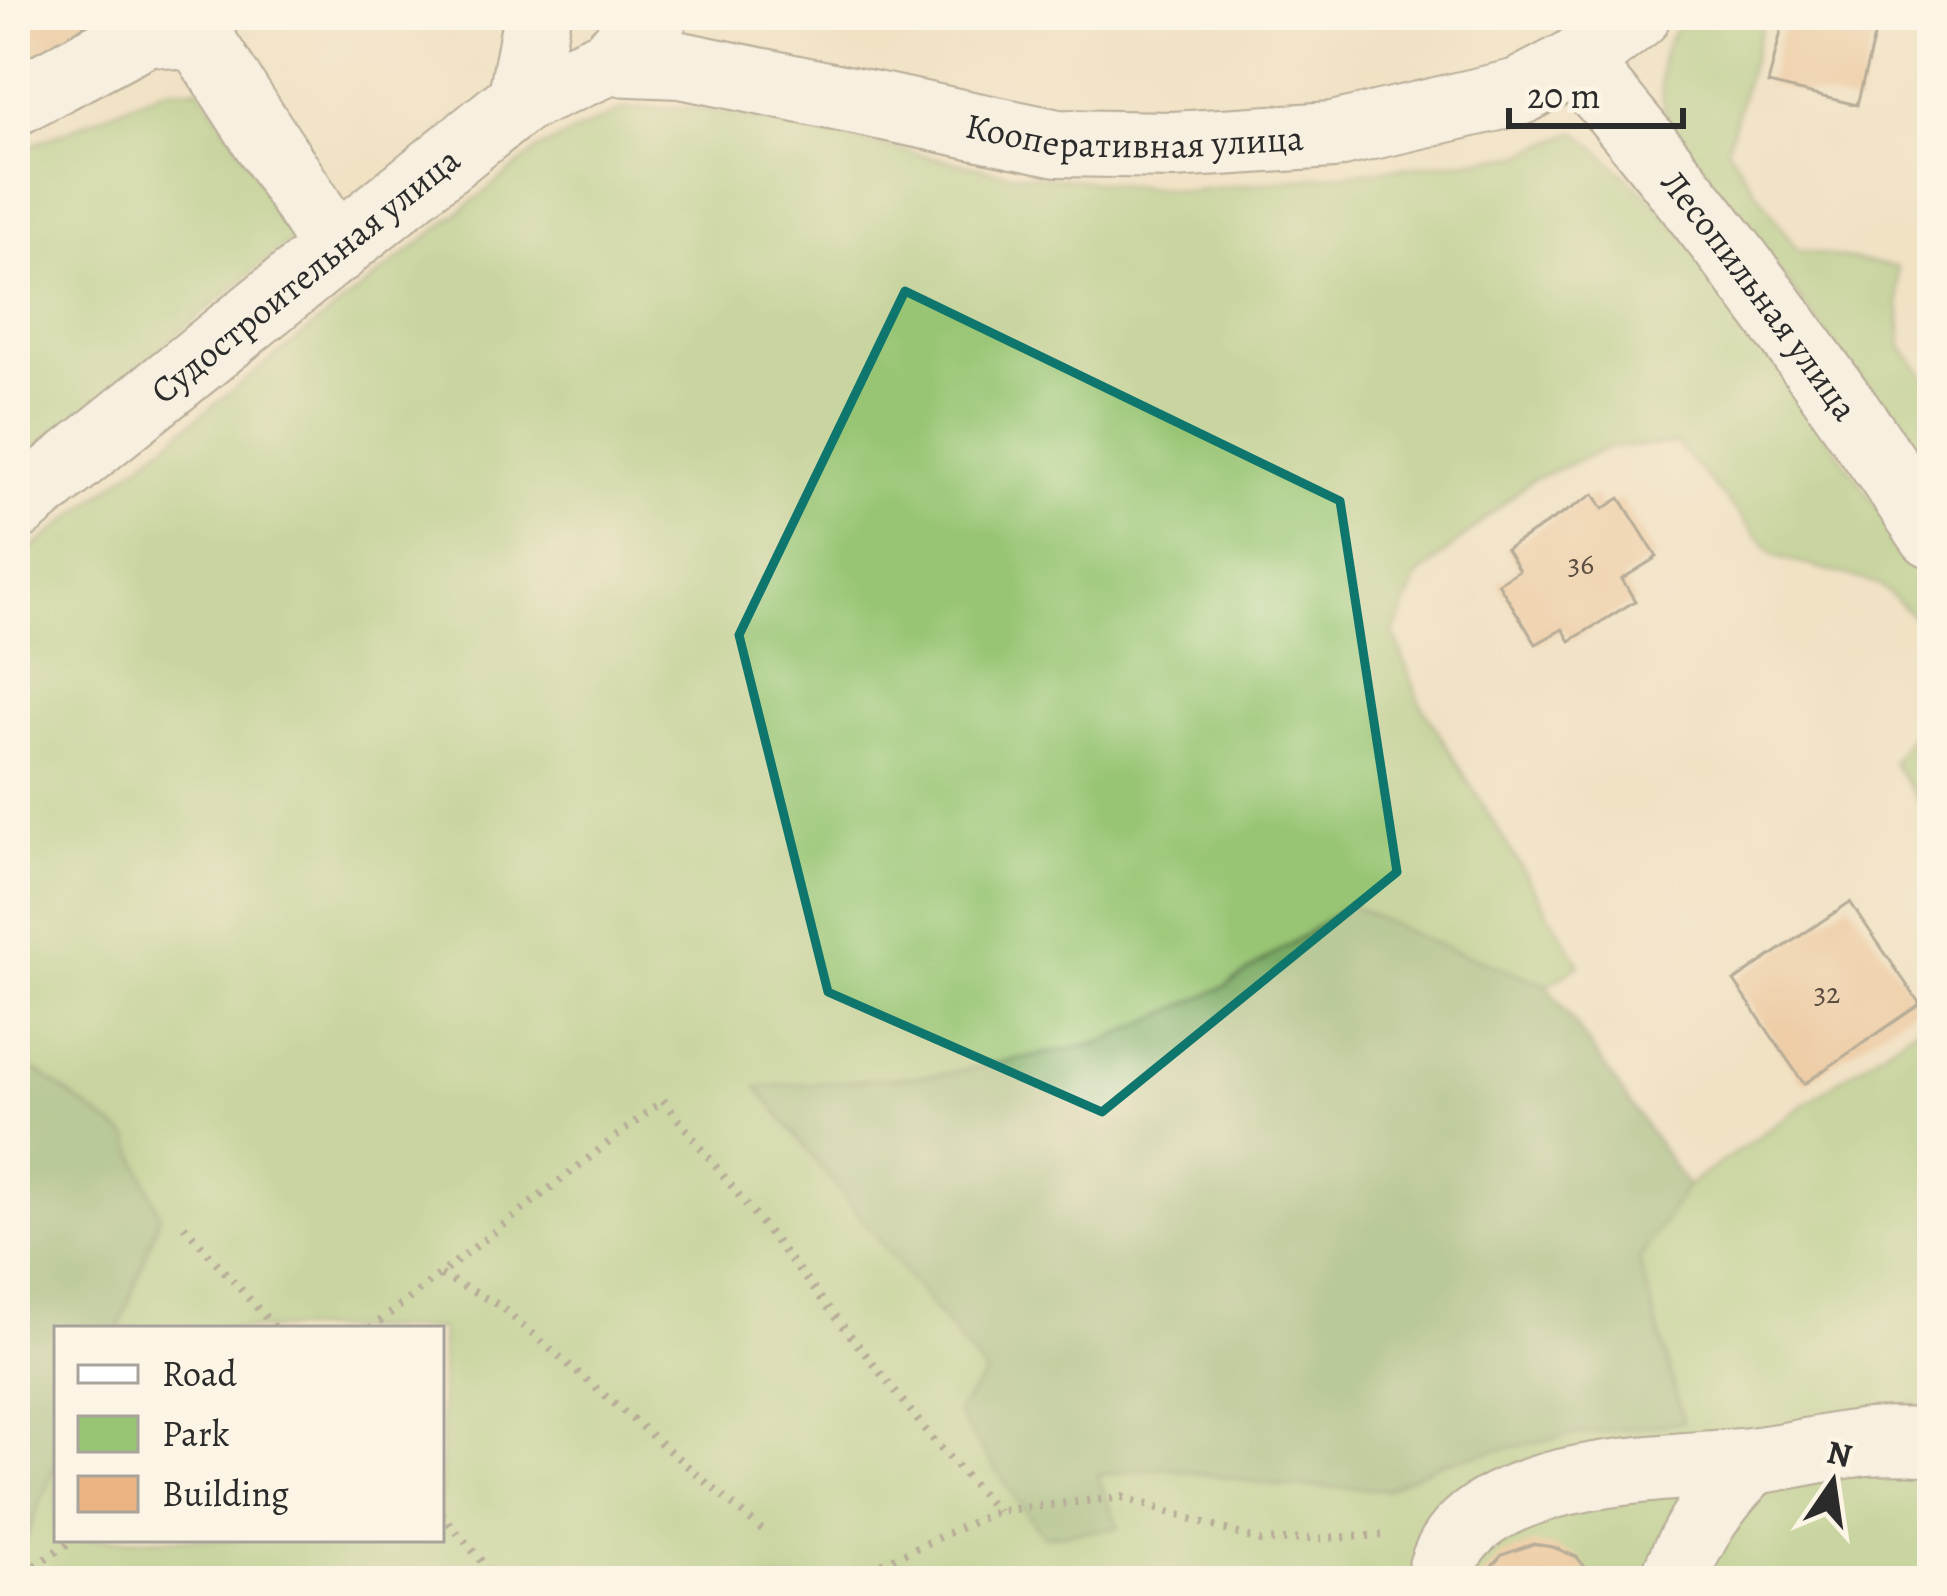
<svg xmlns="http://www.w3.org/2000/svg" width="1947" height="1596" viewBox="0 0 1947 1596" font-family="Alegreya,serif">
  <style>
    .green { fill: #97c573; stroke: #61784f; stroke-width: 3 }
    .forest { fill: #79aa65; stroke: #526a48; stroke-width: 3 }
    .building { fill: #eab382 }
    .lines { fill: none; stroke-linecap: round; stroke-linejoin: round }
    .minor-casing { stroke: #706b61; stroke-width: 70 }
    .path { stroke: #706b61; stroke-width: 8; stroke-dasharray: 3 9; stroke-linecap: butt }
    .minor { stroke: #fff; stroke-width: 66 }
    .marked { fill: none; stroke: #0f766e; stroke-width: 9; stroke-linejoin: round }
    .labels { text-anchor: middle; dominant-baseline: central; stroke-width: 9; stroke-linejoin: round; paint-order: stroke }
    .number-label { font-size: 30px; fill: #5b4d41 }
    .street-label { font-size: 36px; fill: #2b2b2b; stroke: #fcf5e5 }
  </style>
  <rect width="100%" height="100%" fill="#fcf5e5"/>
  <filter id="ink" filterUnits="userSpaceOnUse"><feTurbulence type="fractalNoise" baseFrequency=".00833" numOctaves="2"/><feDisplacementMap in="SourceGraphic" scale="24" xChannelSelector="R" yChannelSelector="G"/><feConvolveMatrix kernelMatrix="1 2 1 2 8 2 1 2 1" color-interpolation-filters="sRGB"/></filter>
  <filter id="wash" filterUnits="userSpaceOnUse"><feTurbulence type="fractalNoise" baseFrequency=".004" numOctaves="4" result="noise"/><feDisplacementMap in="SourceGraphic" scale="48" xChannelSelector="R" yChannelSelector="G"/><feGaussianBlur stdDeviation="2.7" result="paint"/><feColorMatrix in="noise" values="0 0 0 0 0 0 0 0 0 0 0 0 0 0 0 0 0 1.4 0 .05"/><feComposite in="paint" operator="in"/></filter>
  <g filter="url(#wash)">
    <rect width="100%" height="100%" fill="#f1e2c4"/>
    <g class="green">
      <path d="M1687 15H1765L1727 148 1797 250 1897 267 1902 347 1932 386V474L1666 122C1658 81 1654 48 1687 15Z"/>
      <polygon points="200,88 298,235 15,467 15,152 167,89"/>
      <polygon points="693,108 776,122 999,172 1187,191 1521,155 1577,131 1673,219 1932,584 1932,616 1918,621 1879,584 1775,556 1677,444 1607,448 1530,481 1417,577 1394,634 1420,702 1580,964 1548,985 1428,941 1350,905 1226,986 1100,1043 939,1075 758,1088 987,1374 1096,1475 1166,1468 1282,1486 1387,1489 1441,1462 1570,1435 1683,1422 1639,1259 1687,1186 1932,1016 1932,1406 1907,1405 1860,1411 1932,1465 1932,1581 27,1581 15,1566 57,1460 57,1539 441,1539 441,1329 119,1329 160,1215 40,1072 15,1069 15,562 539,149 625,109"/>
      <polygon points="1932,708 1932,823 1892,761"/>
    </g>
    <g class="forest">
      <polygon points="1350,905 1428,941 1548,985 1687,1186 1639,1260 1683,1422 1570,1435 1442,1462 1387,1489 1282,1486 1166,1468 1097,1475 1119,1528 1043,1536 956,1413 986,1374 757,1087 939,1075 1100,1043 1226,986"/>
      <polygon points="15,1069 39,1072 129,1138 160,1215 119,1329 57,1329 57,1460 15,1566 27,1581 15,1581"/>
    </g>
    <g id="blocks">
      <g class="building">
        <polygon points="15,15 101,15 17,69"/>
        <polygon points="1785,15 1879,17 1857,105 1768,84"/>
        <polygon points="1594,494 1603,509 1620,498 1657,557 1622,579 1635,601 1570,641 1563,629 1536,644 1498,583 1519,570 1506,549"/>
        <polygon points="1850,902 1920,1004 1804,1084 1734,981"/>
        <polygon points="1533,1544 1553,1547 1577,1557 1596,1581 1479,1581 1502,1555"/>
      </g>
    </g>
  </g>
  <g filter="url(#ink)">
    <use href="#blocks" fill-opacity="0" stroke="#706b61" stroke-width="3"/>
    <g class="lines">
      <defs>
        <g id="minor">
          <polyline points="200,15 201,40 337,250"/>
          <path id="s1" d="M608 62 681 65 1058 143 1173 145 1333 135 1519 92 1576 62 1637 15"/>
          <path id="s2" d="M1576 62C1706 212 1821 371 1932 534"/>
          <polyline points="521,100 537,15"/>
          <polyline points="15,102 150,30 201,40"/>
          <path id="s3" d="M15 508 521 100 608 62 655 15"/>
          <path d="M1439 1581C1457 1466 1662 1470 1750 1461 1789 1457 1828 1446 1868 1442 1889 1440 1911 1442 1932 1442"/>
          <path d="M1673 1581C1693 1531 1715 1499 1752 1461"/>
        </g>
      </defs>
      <use href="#minor" class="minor-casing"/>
      <g class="path">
        <polyline points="184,1226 276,1329"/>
        <polyline points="441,1275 499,1305 762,1530"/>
        <polyline points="370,1329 663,1100 936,1443 997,1511"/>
        <polyline points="441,1513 498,1581"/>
        <polyline points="15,1579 74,1539"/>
        <polyline points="851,1581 863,1572 997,1511 1122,1497 1261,1541 1389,1535"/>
      </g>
      <use href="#minor" class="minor"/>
    </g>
  </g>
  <path d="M0 0H1947V1596H0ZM905 291 1340 501 1397 872 1102 1112 828 992 739 635Z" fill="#f1e2c4" fill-opacity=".55" fill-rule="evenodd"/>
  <path class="marked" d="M905 291 1340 501 1397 872 1102 1112 828 992 739 635Z"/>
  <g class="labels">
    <g class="number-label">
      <text x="1581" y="564">36</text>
      <text x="1827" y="993">32</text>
    </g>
    <g class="street-label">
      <text stroke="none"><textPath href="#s1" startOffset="534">Кооперативная улица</textPath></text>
      <text stroke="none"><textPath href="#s3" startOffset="372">Судостроительная улица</textPath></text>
      <text stroke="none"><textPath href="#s2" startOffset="297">Лесопильная улица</textPath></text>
    </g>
  </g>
  <rect width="1947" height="1596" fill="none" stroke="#fcf5e5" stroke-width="60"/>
  <rect x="54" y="1326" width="390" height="216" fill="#fcf5e5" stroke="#a8a49b" stroke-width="3"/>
  <rect x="78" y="1365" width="60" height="18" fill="#ffffff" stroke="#a8a49b" stroke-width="3"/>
  <text x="162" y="1386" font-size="36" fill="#2b2b2b">Road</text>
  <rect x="78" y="1416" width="60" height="36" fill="#97c573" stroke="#a8a49b" stroke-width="3"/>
  <text x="162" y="1446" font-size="36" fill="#2b2b2b">Park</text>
  <rect x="78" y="1476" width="60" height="36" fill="#eab382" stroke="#a8a49b" stroke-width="3"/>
  <text x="162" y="1506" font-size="36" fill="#2b2b2b">Building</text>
  <g transform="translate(1833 1482) rotate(13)" stroke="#fcf5e5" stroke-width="9" paint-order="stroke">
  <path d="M0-9L21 45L0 30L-21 45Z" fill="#2b2b2b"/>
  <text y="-18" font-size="33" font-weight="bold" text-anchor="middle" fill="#2b2b2b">N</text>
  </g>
  <path d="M1509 108v18h174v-18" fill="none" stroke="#2b2b2b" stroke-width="6"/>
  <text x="1527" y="108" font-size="36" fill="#2b2b2b" stroke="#fcf5e5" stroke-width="9" paint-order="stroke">20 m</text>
</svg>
